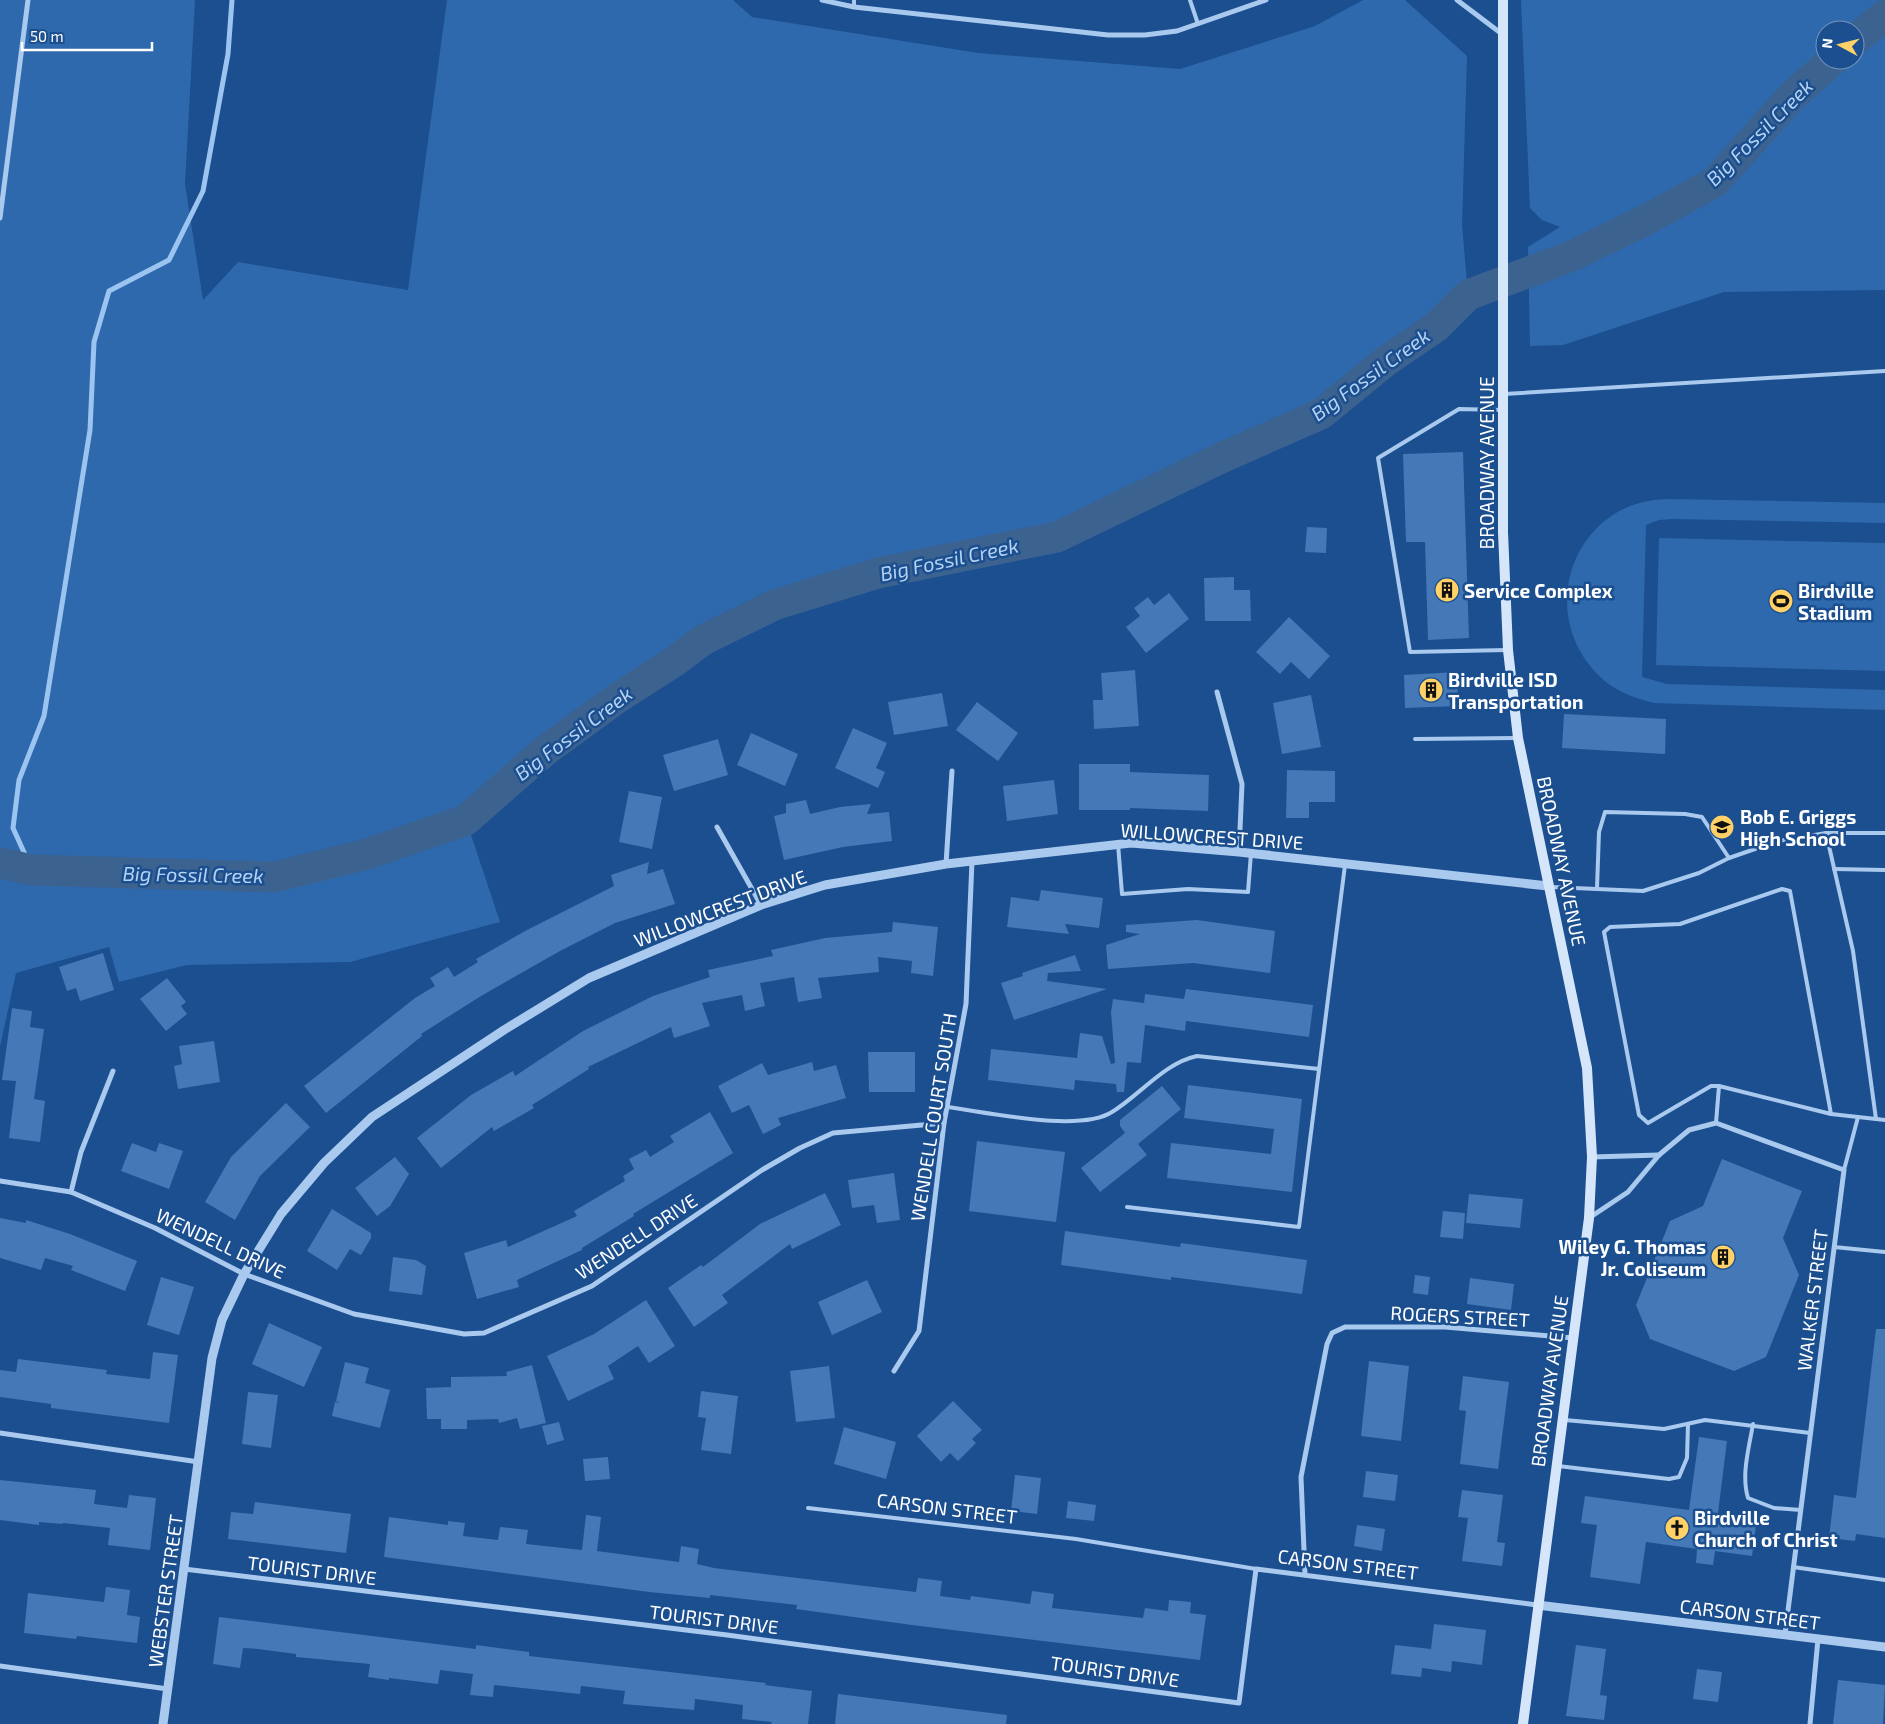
<svg xmlns="http://www.w3.org/2000/svg" width="1885" height="1724" viewBox="0 0 1885 1724" font-family="'Exo 2',sans-serif">
  <style>
    .green { fill: #2e69ad; fill-rule: evenodd }
    .lines { fill: none; stroke-linecap: round; stroke-linejoin: round }
    .stream { stroke: #9cc4f0; stroke-width: 5 }
    .river { stroke: #3c6290; stroke-width: 31 }
    .building { fill: #4478b7 }
    .service { stroke: #a9c9ee; stroke-width: 4 }
    .minor { stroke: #a9c9ee; stroke-width: 5 }
    .tertiary { stroke: #a9c9ee; stroke-width: 9 }
    .secondary { stroke: #d6e6fa; stroke-width: 10 }
    .labels { text-anchor: middle; dominant-baseline: central; stroke-width: 5; stroke-linejoin: round; paint-order: stroke }
    .street-label { font-size: 19px; fill: #fff; stroke: #1b4f8f }
    .poi-label { font-size: 19px; font-weight: bold; fill: #fff; stroke: #1b4f8f; text-anchor: start }
    .water-label { font-size: 20px; font-style: italic; fill: #b5d3f5; stroke: #1b4f8f }
  </style>
  <rect width="100%" height="100%" fill="#1b4f8f"/>
  <g class="green">
    <polygon points="0,0 195,0 185,184 203,300 238,262 408,290 447,0 733,0 752,17 978,53 1180,69 1315,26 1363,0 1405,0 1467,56 1462,225 1468,295 1321,414 1221,458 1057,537 878,573 774,605 703,640 675,661 616,699 546,750 466,820 500,922 350,962 187,965 119,982 109,947 16,973 0,1047"/>
    <path d="M1521 0H1885V290L1724 292 1563 345 1530 346 1528 247 1560 227 1542 220 1530 208ZM1825 30H1855V60H1825Z"/>
    <path d="M1669 499 1885 503V523L1672 519 1659 520 1646 525 1642 677 1667 684 1885 690V710L1654 703C1638 699 1620 693 1606 682 1531 620 1571 499 1669 499Z"/>
    <polygon points="1659,538 1885,543 1885,671 1656,665"/>
  </g>
  <g class="lines">
    <polyline class="stream" points="32,870 13,828 19,780 44,716 90,430 94,342 109,291 169,260 203,191 228,54 232,0"/>
    <g class="river">
      <polyline points="1855,40 1885,15"/>
      <polyline points="0,863 32,870 274,877 367,854 466,820 546,750 616,699 675,661 703,640 774,605 878,573 1057,537 1221,458 1321,414 1386,361 1436,327 1468,295 1574,255 1646,220 1715,182 1792,96 1833,60"/>
    </g>
  </g>
  <g class="building">
    <polygon points="1463,452 1469,638 1428,640 1425,542 1406,542 1403,454"/>
    <polygon points="1307,527 1327,528 1326,553 1305,552"/>
    <polygon points="1234,577 1234,590 1250,590 1251,621 1205,621 1204,578"/>
    <polygon points="1169,593 1189,619 1146,653 1126,627 1140,616 1134,608 1148,597 1154,605"/>
    <polygon points="1289,617 1330,656 1309,679 1291,662 1280,674 1256,652"/>
    <polygon points="1135,670 1139,726 1094,729 1093,700 1103,700 1101,673"/>
    <polygon points="1457,672 1458,706 1405,708 1404,675"/>
    <polygon points="942,693 948,726 894,735 888,702"/>
    <polygon points="1311,695 1321,747 1282,754 1273,703"/>
    <polygon points="977,702 1018,733 998,761 956,730"/>
    <polygon points="1564,714 1666,719 1665,754 1562,748"/>
    <polygon points="853,728 887,743 876,768 885,772 878,788 835,768"/>
    <polygon points="751,733 798,754 785,786 737,765"/>
    <polygon points="718,739 728,775 674,791 663,755"/>
    <polygon points="1079,764 1130,764 1130,772 1209,775 1208,811 1130,808 1130,810 1079,810"/>
    <polygon points="1287,770 1335,771 1335,802 1309,802 1309,818 1286,818"/>
    <polygon points="1054,780 1058,814 1007,821 1003,786"/>
    <polygon points="629,791 662,797 652,849 619,842"/>
    <polygon points="806,800 810,814 840,807 871,804 867,814 889,812 892,841 843,847 784,860 774,816 786,813 786,804"/>
    <polygon points="649,862 647,874 663,869 675,904 615,923 560,951 481,996 421,1034 422,1036 326,1113 304,1086 415,998 435,986 430,978 448,967 454,977 478,962 476,959 527,930 614,886 611,875"/>
    <polygon points="1041,890 1103,898 1099,928 1065,924 1069,934 1007,927 1011,897 1039,901"/>
    <polygon points="1197,920 1275,931 1270,973 1193,963 1108,969 1106,945 1140,934 1126,932 1126,925"/>
    <polygon points="893,922 938,927 933,976 911,973 912,961 878,957 879,972 818,978 822,998 798,1002 794,977 760,983 765,1006 745,1011 742,995 702,1003 710,1026 674,1038 671,1027 588,1067 589,1069 532,1105 534,1108 494,1131 492,1127 441,1168 417,1138 471,1095 513,1071 515,1076 583,1031 653,996 710,977 708,970 773,956 771,950 825,938 892,932"/>
    <polygon points="103,953 114,990 80,1001 76,988 67,991 59,967"/>
    <polygon points="1075,955 1081,971 1048,973 1047,981 1107,989 1014,1020 1001,983 1023,976 1022,973"/>
    <polygon points="167,978 186,1002 181,1006 187,1014 166,1031 140,999"/>
    <polygon points="1186,989 1313,1005 1309,1037 1186,1021 1185,1031 1145,1025 1141,1063 1127,1062 1124,1092 1117,1092 1116,1084 1075,1080 1074,1090 988,1080 991,1049 1077,1058 1080,1033 1102,1036 1111,1064 1115,1063 1111,1012 1113,999 1144,1003 1145,994 1184,999"/>
    <polygon points="12,1008 32,1011 30,1027 44,1029 34,1099 45,1101 40,1142 9,1138 16,1081 2,1080"/>
    <polygon points="214,1041 220,1082 178,1089 174,1066 182,1064 179,1046"/>
    <polygon points="868,1052 915,1052 915,1092 869,1092"/>
    <polygon points="812,1062 814,1071 836,1065 846,1098 778,1118 781,1125 763,1134 749,1105 732,1113 718,1086 762,1063 768,1075"/>
    <polygon points="1188,1085 1302,1099 1292,1192 1167,1178 1171,1143 1271,1154 1274,1129 1184,1118"/>
    <polygon points="1162,1086 1181,1109 1138,1144 1147,1155 1100,1192 1081,1168 1125,1133 1120,1126 1120,1120"/>
    <polygon points="286,1103 310,1127 260,1176 235,1220 205,1202 231,1157"/>
    <polygon points="710,1112 733,1153 633,1214 634,1216 582,1248 582,1250 517,1280 519,1287 477,1299 464,1253 506,1240 508,1247 577,1216 574,1211 625,1181 623,1176 634,1169 629,1159 646,1150 650,1157 674,1142 670,1136"/>
    <polygon points="977,1141 1065,1152 1056,1222 969,1211"/>
    <polygon points="132,1143 156,1152 159,1143 183,1151 169,1189 121,1171"/>
    <polygon points="395,1157 409,1174 390,1206 377,1216 355,1188"/>
    <polygon points="1722,1159 1802,1191 1783,1238 1799,1275 1766,1357 1734,1371 1650,1339 1636,1305 1670,1221 1703,1206"/>
    <polygon points="894,1173 900,1220 877,1223 874,1205 852,1208 848,1180"/>
    <polygon points="825,1193 841,1225 792,1249 790,1244 722,1295 728,1303 694,1327 668,1288 701,1265 703,1267 760,1224"/>
    <polygon points="1469,1194 1523,1199 1520,1228 1466,1223"/>
    <polygon points="332,1209 371,1233 371,1238 361,1255 350,1249 337,1270 307,1251"/>
    <polygon points="1443,1211 1465,1213 1463,1239 1440,1237"/>
    <polygon points="0,1218 26,1223 26,1220 70,1234 137,1261 125,1291 71,1270 73,1266 45,1258 41,1270 0,1258"/>
    <polygon points="1065,1231 1180,1247 1181,1243 1307,1260 1302,1294 1171,1277 1171,1280 1061,1265"/>
    <polygon points="393,1257 416,1260 426,1266 422,1295 389,1291"/>
    <polygon points="1415,1275 1430,1277 1428,1295 1413,1293"/>
    <polygon points="161,1277 194,1287 179,1335 147,1325"/>
    <polygon points="1470,1278 1514,1284 1511,1310 1467,1304"/>
    <polygon points="867,1280 882,1312 832,1335 818,1302"/>
    <polygon points="646,1300 675,1346 649,1363 638,1346 608,1366 614,1379 568,1401 547,1356 594,1334"/>
    <polygon points="269,1323 322,1347 304,1387 252,1364"/>
    <polygon points="1876,1329 1885,1329 1885,1538 1856,1534 1855,1541 1829,1538 1834,1495 1856,1498"/>
    <polygon points="153,1352 178,1355 169,1423 51,1408 51,1404 0,1397 0,1370 16,1372 18,1359 107,1370 106,1374 150,1379"/>
    <polygon points="1369,1361 1409,1366 1401,1441 1361,1436"/>
    <polygon points="345,1362 369,1368 365,1383 390,1390 380,1428 332,1416 335,1402 340,1403 336,1401"/>
    <polygon points="532,1365 546,1423 520,1429 517,1418 499,1423 498,1419 467,1420 467,1429 441,1429 441,1419 427,1419 426,1388 451,1387 451,1377 507,1376 506,1372"/>
    <polygon points="829,1366 835,1418 796,1422 790,1371"/>
    <polygon points="1463,1376 1509,1382 1498,1469 1460,1464 1466,1411 1459,1410"/>
    <polygon points="701,1391 738,1396 731,1454 701,1450 706,1418 698,1417"/>
    <polygon points="248,1392 278,1395 271,1448 242,1444"/>
    <polygon points="953,1401 982,1430 972,1439 976,1443 958,1461 950,1453 941,1462 917,1436"/>
    <polygon points="559,1422 564,1440 547,1445 542,1426"/>
    <polygon points="844,1427 896,1442 886,1479 834,1464"/>
    <polygon points="1699,1437 1727,1441 1718,1513 1757,1518 1752,1556 1715,1551 1713,1565 1696,1563 1697,1549 1646,1542 1640,1584 1590,1577 1597,1525 1581,1523 1585,1496 1689,1510"/>
    <polygon points="608,1457 610,1479 585,1481 583,1459"/>
    <polygon points="1366,1471 1398,1475 1395,1501 1363,1497"/>
    <polygon points="1015,1475 1041,1478 1037,1514 1011,1511"/>
    <polygon points="0,1480 96,1490 94,1504 127,1508 129,1495 156,1498 150,1550 108,1545 110,1528 63,1523 62,1524 39,1522 39,1525 0,1520"/>
    <polygon points="1462,1490 1503,1495 1497,1542 1505,1543 1502,1566 1462,1561 1468,1518 1458,1517"/>
    <polygon points="1068,1501 1096,1505 1094,1521 1066,1518"/>
    <polygon points="255,1502 351,1514 346,1553 228,1539 231,1512 253,1514"/>
    <polygon points="586,1515 601,1517 597,1551 679,1562 681,1546 699,1549 697,1564 714,1568 916,1592 918,1578 942,1581 940,1596 970,1600 971,1596 1030,1604 1032,1591 1054,1594 1052,1608 1143,1618 1145,1608 1168,1611 1169,1600 1191,1602 1190,1613 1206,1615 1200,1660 912,1625 796,1609 797,1605 710,1595 710,1598 649,1592 384,1557 389,1517 448,1525 448,1521 465,1523 463,1536 498,1540 500,1527 528,1530 526,1544 582,1550"/>
    <polygon points="1357,1525 1385,1529 1382,1551 1354,1546"/>
    <polygon points="106,1587 130,1590 127,1615 140,1617 137,1643 77,1636 76,1639 24,1633 28,1593 104,1602"/>
    <polygon points="219,1617 476,1649 476,1645 529,1652 529,1656 766,1683 765,1685 812,1691 808,1724 771,1724 772,1722 742,1719 743,1705 695,1699 694,1710 623,1704 625,1691 581,1686 580,1694 494,1685 493,1697 470,1695 473,1674 440,1670 438,1684 389,1678 389,1680 368,1677 370,1664 296,1657 296,1654 258,1649 243,1648 240,1668 213,1664"/>
    <polygon points="1434,1624 1486,1630 1482,1665 1452,1661 1451,1672 1422,1668 1421,1677 1391,1674 1395,1645 1431,1649"/>
    <polygon points="1576,1645 1606,1649 1600,1695 1607,1696 1604,1720 1566,1716"/>
    <polygon points="1697,1669 1722,1672 1718,1702 1693,1699"/>
    <polygon points="1838,1680 1885,1685 1883,1724 1833,1724"/>
    <polygon points="838,1694 1007,1715 1006,1724 835,1724"/>
  </g>
  <g class="lines">
    <g class="service">
      <polyline points="1190,0 1198,24"/>
      <polyline points="854,7 854,0"/>
      <polyline points="1504,394 1885,371"/>
      <polyline points="1502,410 1459,409 1378,458 1410,652 1507,650"/>
      <polyline points="1415,739 1516,738"/>
      <polyline points="1826,833 1853,951 1876,1119"/>
      <polyline points="1118,844 1122,894 1188,889 1248,892 1251,853"/>
      <polyline points="1834,869 1885,870"/>
      <polyline points="1551,887 1643,891 1699,873 1729,858 1778,841 1826,833 1885,833"/>
      <polyline points="1597,888 1599,832 1605,812 1685,814 1702,817 1729,858"/>
      <path d="M947 1107C987 1112 1079 1133 1112 1112 1140 1095 1164 1063 1197 1056L1319 1069"/>
      <polyline points="1831,1114 1885,1120"/>
      <polyline points="1716,1123 1719,1086 1711,1086 1648,1123 1639,1115 1604,932 1610,927 1680,924 1782,889 1790,891 1831,1114 1719,1086"/>
      <polyline points="1844,1170 1858,1117"/>
      <polyline points="1127,1207 1299,1227 1345,865"/>
      <polyline points="1834,1247 1885,1252"/>
      <polyline points="1565,1420 1664,1429 1705,1420 1810,1433"/>
      <path d="M1753 1424C1749 1448 1741 1475 1748 1498L1774 1508 1801 1510"/>
      <polyline points="1558,1466 1669,1479 1679,1477 1687,1458 1688,1424"/>
      <polyline points="808,1508 1076,1539 1256,1569"/>
      <polyline points="1793,1567 1885,1580"/>
    </g>
    <g class="minor">
      <polyline points="822,0 854,7 1108,35 1145,35 1177,31 1266,0"/>
      <polyline points="1457,0 1502,34"/>
      <polyline points="0,218 28,0"/>
      <polyline points="1217,692 1242,784 1239,852"/>
      <polyline points="717,827 761,905"/>
      <polyline points="946,864 952,771"/>
      <polyline points="1592,1157 1659,1155"/>
      <polyline points="0,1181 71,1192 155,1228 244,1274 354,1314 464,1334 484,1333 592,1286 762,1170 800,1148 833,1133 944,1123"/>
      <polyline points="71,1192 81,1152 113,1071"/>
      <polyline points="1589,1218 1628,1192 1659,1155 1689,1130 1716,1123 1844,1170 1785,1634"/>
      <polyline points="894,1371 919,1331 944,1123 966,1004 972,861"/>
      <polyline points="0,1433 199,1462"/>
      <polyline points="184,1569 727,1635 1239,1703 1256,1569 1537,1605"/>
      <polyline points="1305,1575 1301,1477 1327,1344 1332,1333 1345,1327 1445,1327 1573,1338"/>
      <polyline points="0,1666 168,1689"/>
      <polyline points="1810,1724 1818,1639"/>
    </g>
    <g class="tertiary">
      <polyline points="1537,1605 1885,1647"/>
      <polyline points="163,1724 212,1358 222,1320 244,1274 281,1214 324,1163 372,1117 504,1030 589,978 761,905 825,885 946,864 1131,843 1239,852 1548,886"/>
    </g>
    <polyline class="secondary" points="1503,0 1503,532 1508,650 1518,738 1587,1068 1592,1157 1589,1218 1523,1724"/>
  </g>
  <defs>
    <symbol id="building-disc" viewBox="-11 -11 22 22"><circle r="9.5" fill="#ffd166" stroke="#1b4f8f"/><path d="M-4-6H4V6H1V3H-1V6H-4ZM-2.5-4.3h1.7v1.8h-1.7ZM.8-4.3h1.7v1.8H.8ZM-2.5-1h1.7V.8h-1.7ZM.8-1h1.7V.8H.8Z" fill="#111"/></symbol>
    <symbol id="stadium-disc" viewBox="-11 -11 22 22"><circle r="9.5" fill="#ffd166" stroke="#1b4f8f"/><path d="M0-5a6.5 5 0 1 0 0 10a6.5 5 0 1 0 0-10ZM-3.5-1.8h7v3.6h-7Z" fill="#111"/></symbol>
    <symbol id="school-disc" viewBox="-11 -11 22 22"><circle r="9.5" fill="#ffd166" stroke="#1b4f8f"/><path d="M0-5L7-2L0 1L-7-2ZM-4 1L0 2.5L4 1V4Q0 6-4 4Z" fill="#111"/></symbol>
    <symbol id="church-disc" viewBox="-11 -11 22 22"><circle r="9.5" fill="#ffd166" stroke="#1b4f8f"/><path d="M-1.2-6h2.4v3.5h3.3v2.4h-3.3V6h-2.4V-.1h-3.3v-2.4h3.3Z" fill="#111"/></symbol>
  </defs>
  <g fill-rule="evenodd">
    <use href="#building-disc" x="1433" y="576" width="28" height="28"/>
    <use href="#stadium-disc" x="1767" y="587" width="28" height="28"/>
    <use href="#building-disc" x="1417" y="676" width="28" height="28"/>
    <use href="#school-disc" x="1708" y="813" width="28" height="28"/>
    <use href="#building-disc" x="1709" y="1243" width="28" height="28"/>
    <use href="#church-disc" x="1663" y="1514" width="28" height="28"/>
  </g>
  <g class="labels">
    <g class="street-label">
      <text transform="translate(1486 463) rotate(-90)">BROADWAY AVENUE</text>
      <text transform="translate(1212 836) rotate(4)">WILLOWCREST DRIVE</text>
      <text transform="translate(1562 861) rotate(78)">BROADWAY AVENUE</text>
      <text transform="translate(720 908) rotate(-21)">WILLOWCREST DRIVE</text>
      <text transform="translate(933 1117) rotate(-81)">WENDELL COURT SOUTH</text>
      <text transform="translate(636 1236) rotate(-33)">WENDELL DRIVE</text>
      <text transform="translate(221 1243) rotate(25)">WENDELL DRIVE</text>
      <text transform="translate(1812 1300) rotate(-83)">WALKER STREET</text>
      <text transform="translate(1460 1316) rotate(3)">ROGERS STREET</text>
      <text transform="translate(1549 1381) rotate(-82)">BROADWAY AVENUE</text>
      <text transform="translate(947 1508) rotate(7)">CARSON STREET</text>
      <text transform="translate(1348 1564) rotate(7)">CARSON STREET</text>
      <text transform="translate(312 1570) rotate(7)">TOURIST DRIVE</text>
      <text transform="translate(165 1591) rotate(-82)">WEBSTER STREET</text>
      <text transform="translate(1750 1614) rotate(7)">CARSON STREET</text>
      <text transform="translate(714 1619) rotate(7)">TOURIST DRIVE</text>
      <text transform="translate(1115 1671) rotate(8)">TOURIST DRIVE</text>
    </g>
    <g class="poi-label">
      <text x="1464" y="590">Service Complex</text>
      <text x="1798" y="590">Birdville<tspan x="1798" dy="22">Stadium</tspan></text>
      <text x="1448" y="679">Birdville ISD<tspan x="1448" dy="22">Transportation</tspan></text>
      <text x="1740" y="816">Bob E. Griggs<tspan x="1740" dy="22">High School</tspan></text>
      <text x="1706" y="1246" text-anchor="end">Wiley G. Thomas<tspan x="1706" dy="22">Jr. Coliseum</tspan></text>
      <text x="1694" y="1517">Birdville<tspan x="1694" dy="22">Church of Christ</tspan></text>
    </g>
    <g class="water-label">
      <text transform="translate(1759 132) rotate(-45)">Big Fossil Creek</text>
      <text transform="translate(1370 374) rotate(-36)">Big Fossil Creek</text>
      <text transform="translate(949 559) rotate(-12)">Big Fossil Creek</text>
      <text transform="translate(573 733) rotate(-37)">Big Fossil Creek</text>
      <text transform="translate(193 874) rotate(1)">Big Fossil Creek</text>
    </g>
  </g>
  <g transform="translate(1840 45) rotate(277)"><circle r="24" fill="#1b4f8f" stroke="#7695bc"/>
  <path d="M0-4L9 19L0 12L-9 19Z" fill="#ffd166"/>
  <text y="-8" font-size="14" font-weight="bold" text-anchor="middle" fill="#ffffff">N</text>
  </g>
  <path d="M22 42v8h130v-8" fill="none" stroke="#ffffff" stroke-width="2.5"/>
  <text x="30" y="42" font-size="15" fill="#ffffff" stroke="#1b4f8f" stroke-width="4" paint-order="stroke">50 m</text>
</svg>
